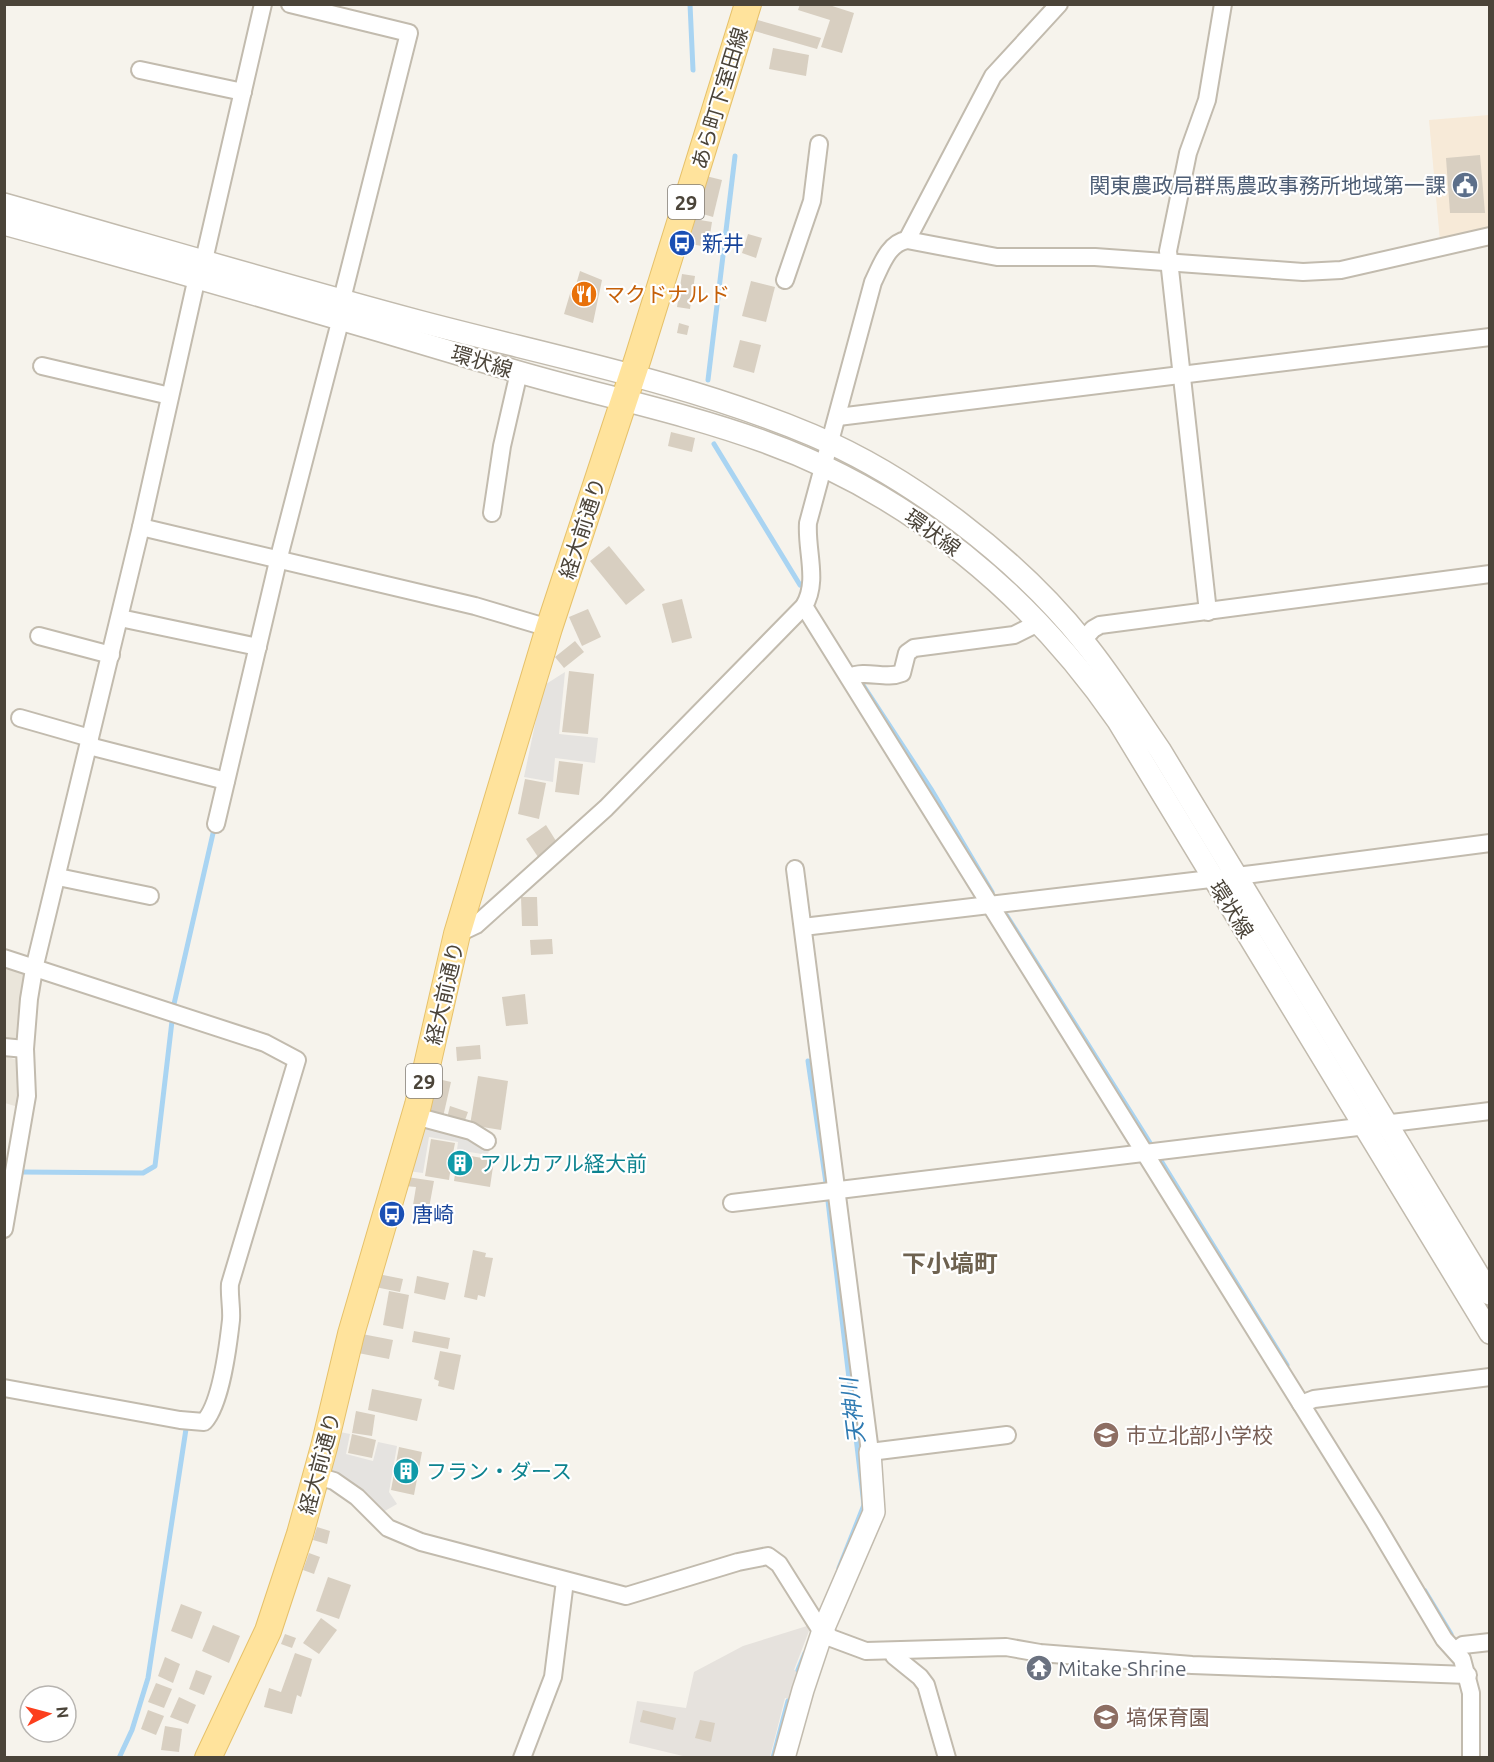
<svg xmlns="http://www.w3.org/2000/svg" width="1494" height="1762" viewBox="0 0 1494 1762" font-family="Ubuntu,'Noto Sans JP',sans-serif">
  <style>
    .residential { fill: #eae5da }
    .commercial { fill: #f7ead8 }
    .industrial { fill: #e6e2dd }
    .parking { fill: #e5e3e0 }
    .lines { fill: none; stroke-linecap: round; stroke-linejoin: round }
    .stream { stroke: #a9d4f2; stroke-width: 5 }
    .building { fill: #d8cfc1 }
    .minor-casing { stroke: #c2bbae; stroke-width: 20 }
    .tertiary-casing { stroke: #c2bbae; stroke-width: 24 }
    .primary-casing { stroke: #e6c16a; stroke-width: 28 }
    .minor { stroke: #fff; stroke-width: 16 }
    .tertiary { stroke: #fff; stroke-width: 21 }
    .primary { stroke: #ffe39c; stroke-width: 26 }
    .labels { text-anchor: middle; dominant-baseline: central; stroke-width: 4.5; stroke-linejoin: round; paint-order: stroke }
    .shield { fill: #fff; stroke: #817c74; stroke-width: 1.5 }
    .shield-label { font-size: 20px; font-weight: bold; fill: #4b4439 }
    .street-label { font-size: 21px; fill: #4b4439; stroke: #fff }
    .service-label { font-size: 21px; fill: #4e5e75; stroke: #fff; text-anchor: end }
    .transit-label { font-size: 21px; fill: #164399; stroke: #fff; text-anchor: start }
    .food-label { font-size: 21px; fill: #c56008; stroke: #fff; text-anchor: start }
    .culture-label { font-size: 21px; fill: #0d838f; stroke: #fff; text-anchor: start }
    .education-label { font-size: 21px; fill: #785e54; stroke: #fff; text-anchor: start }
    .worship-label { font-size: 21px; fill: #5b616d; stroke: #fff; text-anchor: start }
    .water-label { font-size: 22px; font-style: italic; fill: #2e7ab2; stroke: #fff }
    .quarter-label { font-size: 24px; font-weight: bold; fill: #6e6250; stroke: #fff }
  </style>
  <rect width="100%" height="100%" fill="#f6f3ec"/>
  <g class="residential">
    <polygon points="4,965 24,972 27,977 19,1037 14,1043 5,1042"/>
    <polygon points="5,1056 20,1061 22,1097 18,1107 5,1103"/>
  </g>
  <polygon class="commercial" points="1489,115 1489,230 1440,241 1429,120"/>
  <polygon class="industrial" points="807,1626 809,1631 794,1670 800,1671 791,1700 785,1698 770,1757 687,1757 629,1743 637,1701 686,1708 694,1672 743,1646"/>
  <g class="parking">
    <polygon points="565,672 559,734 598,738 595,763 555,758 553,782 524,777 543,686"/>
    <polygon points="422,1123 467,1134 489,1150 488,1155 457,1150 458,1142 429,1137 423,1173 407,1171"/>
    <polygon points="335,1431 350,1434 346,1454 373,1461 378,1442 397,1446 389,1492 397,1504 383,1512 368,1494 327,1471"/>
  </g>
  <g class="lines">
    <g class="stream">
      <polyline points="690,4 693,70"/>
      <polyline points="708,380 735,156"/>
      <polyline points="714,444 800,585"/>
      <polyline points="863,685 931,789 992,892"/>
      <polyline points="1007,916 1147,1138 1287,1365"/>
      <polyline points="808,1061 826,1183"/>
      <polyline points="21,1172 143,1173 155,1166 174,1004 214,829"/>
      <polyline points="828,1201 864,1505 839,1568"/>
      <polyline points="1425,1591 1451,1634"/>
      <polyline points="798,1670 805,1653"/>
      <polyline points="119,1758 132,1730 148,1678 186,1429"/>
      <polyline points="773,1758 788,1701"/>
    </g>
  </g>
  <g class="building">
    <polygon points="800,4 826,4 854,13 842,53 821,47 830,20 798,10"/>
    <polygon points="754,19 821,38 817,49 751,30"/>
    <polygon points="773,48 809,55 806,76 769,69"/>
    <polygon points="1480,155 1485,213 1450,213 1446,158"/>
    <polygon points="706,176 722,180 713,217 696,212"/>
    <polygon points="694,219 712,222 708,247 690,244"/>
    <polygon points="748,234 762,238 756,258 742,253"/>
    <polygon points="580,271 602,280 593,323 564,314 572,287 575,288"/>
    <polygon points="682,274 695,276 690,309 677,307"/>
    <polygon points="751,281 775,287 766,322 742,316"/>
    <polygon points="679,323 689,326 687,335 677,333"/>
    <polygon points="740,340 761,345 754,373 733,367"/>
    <polygon points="671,432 695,438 692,452 668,446"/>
    <polygon points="609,546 645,590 626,605 590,561"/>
    <polygon points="682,599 692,638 672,643 662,604"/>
    <polygon points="588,609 601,637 582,646 569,617"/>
    <polygon points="575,641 584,652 564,668 555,657"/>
    <polygon points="569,671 594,674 588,734 562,732"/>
    <polygon points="559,761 583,764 579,795 555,792"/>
    <polygon points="525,779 546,783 539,819 518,814"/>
    <polygon points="546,825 558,844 538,857 526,839"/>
    <polygon points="521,897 537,897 538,926 522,926"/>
    <polygon points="552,939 553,954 531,955 530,940"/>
    <polygon points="525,994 528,1024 506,1026 502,997"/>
    <polygon points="480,1045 481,1059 457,1061 456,1047"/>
    <polygon points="478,1076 508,1081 501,1130 470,1125"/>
    <polygon points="434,1078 451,1082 443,1117 426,1113"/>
    <polygon points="450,1106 468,1112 464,1123 447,1118"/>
    <polygon points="431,1139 455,1143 453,1153 494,1160 490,1187 454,1181 456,1167 451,1166 449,1180 425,1176"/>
    <polygon points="407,1177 434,1181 429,1208 413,1205 416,1187 405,1186"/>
    <polygon points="473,1250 486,1253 485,1257 493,1258 485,1297 478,1295 477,1300 464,1297"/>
    <polygon points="378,1274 403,1279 400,1292 375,1287"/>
    <polygon points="417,1276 449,1283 445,1300 414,1293"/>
    <polygon points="389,1291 409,1295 403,1329 383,1325"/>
    <polygon points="414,1331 450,1338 448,1349 412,1342"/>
    <polygon points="362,1334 393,1340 389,1359 358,1353"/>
    <polygon points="440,1351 461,1355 454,1390 438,1386 439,1381 434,1379"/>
    <polygon points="372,1389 422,1399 417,1421 368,1410"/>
    <polygon points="356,1411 375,1415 372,1436 352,1433"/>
    <polygon points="352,1434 376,1440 372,1458 348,1453"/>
    <polygon points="399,1447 422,1452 414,1495 391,1490"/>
    <polygon points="317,1527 330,1531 327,1544 313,1540"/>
    <polygon points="309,1553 320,1557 314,1574 303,1570"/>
    <polygon points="328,1577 351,1585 339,1619 316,1611"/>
    <polygon points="181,1604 202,1612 192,1639 171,1631"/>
    <polygon points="321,1618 337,1630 319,1654 303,1643"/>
    <polygon points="213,1625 240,1636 229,1663 202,1651"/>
    <polygon points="285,1634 296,1638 292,1648 281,1644"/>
    <polygon points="295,1653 312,1659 301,1697 297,1695 292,1714 264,1707 269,1688 281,1692"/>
    <polygon points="165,1657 180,1664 173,1683 158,1676"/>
    <polygon points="196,1670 212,1676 204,1695 189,1689"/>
    <polygon points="156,1683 172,1689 164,1708 148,1702"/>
    <polygon points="179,1697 196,1705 188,1724 170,1717"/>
    <polygon points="148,1710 164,1716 156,1735 141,1729"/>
    <polygon points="643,1710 676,1718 673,1730 640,1722"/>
    <polygon points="700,1720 715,1723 711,1742 695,1738"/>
    <polygon points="165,1726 182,1729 179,1752 161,1750"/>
  </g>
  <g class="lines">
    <defs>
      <g id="minor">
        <polyline points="290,4 409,33 342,299"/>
        <polyline points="140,70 243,92"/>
        <polyline points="907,240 993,76 1059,4"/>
        <polyline points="204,260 263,4"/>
        <polyline points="785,280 812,201 819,144"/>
        <polyline points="42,366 170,396"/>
        <polyline points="838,417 1490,337"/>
        <polyline points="492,513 502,446 519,372"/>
        <polyline points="141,527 475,606 549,628"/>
        <polyline points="804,606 1374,1521 1444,1639 1462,1659 1471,1693 1471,1758"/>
        <polyline points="1208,612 1168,251 1188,153 1207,100 1223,4"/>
        <polyline points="120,618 258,647"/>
        <polyline points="39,636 111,655"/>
        <polyline points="1083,640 1093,629 1100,625 1490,574"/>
        <path d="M849 677C867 669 885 680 902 673L907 653 914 648 1014 635 1040 622"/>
        <polyline points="20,718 90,738"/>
        <polyline points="89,746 226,781"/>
        <polyline points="216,824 278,561 341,318"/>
        <polyline points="795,869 870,1452 1007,1435"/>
        <polyline points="58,877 150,896"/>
        <polyline points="803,927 1253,874 1490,843"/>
        <path d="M457 934 476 925 606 808 804 606C819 581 806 551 808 523L873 282C881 266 888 243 907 240L997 257H1095L1303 272 1341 270 1490 236"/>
        <path d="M4 958 265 1043 297 1060 230 1284C229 1296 232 1308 231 1320 228 1347 221 1404 204 1422L180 1420 4 1388"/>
        <polyline points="4,1047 25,1049"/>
        <polyline points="415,1116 471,1131 487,1141"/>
        <polyline points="732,1203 1490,1111"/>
        <polyline points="4,1229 27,1096 25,1049 29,999 34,969 141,527 197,277"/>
        <polyline points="1301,1404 1314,1399 1490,1377"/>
        <polyline points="317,1476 334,1481 357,1497 388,1528 421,1542 626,1596 738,1562 768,1556 779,1564 818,1626 831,1638 866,1651 1006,1647 1040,1653 1192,1665 1468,1675"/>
        <polyline points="1456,1650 1463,1645 1490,1642"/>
        <polyline points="893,1651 894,1656 920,1677 926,1685 947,1758"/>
        <polyline points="522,1758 553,1677 565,1581"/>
      </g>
      <g id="tertiary">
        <path d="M4 204C142 243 280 284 418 321 550 356 686 382 812 435 911 477 1017 558 1084 642 1112 676 1135 714 1160 750L1490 1294"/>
        <path d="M4 224C172 270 339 318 505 368 591 394 680 411 765 442 910 494 1032 596 1118 721L1490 1333"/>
        <polyline points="784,1758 803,1690 823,1630 874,1512 870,1452"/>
      </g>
      <polyline id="primary" points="208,1758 268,1631 300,1534 324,1447 351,1334 418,1105 457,934 549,628 638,358 748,4"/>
    </defs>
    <use href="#minor" class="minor-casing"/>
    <use href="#tertiary" class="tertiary-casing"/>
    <use href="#primary" class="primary-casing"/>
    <use href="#minor" class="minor"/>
    <use href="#tertiary" class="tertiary"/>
    <use href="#primary" class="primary"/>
  </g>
  <defs>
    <symbol id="civic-disc" viewBox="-11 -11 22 22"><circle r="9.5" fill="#5c6f8a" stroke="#fff"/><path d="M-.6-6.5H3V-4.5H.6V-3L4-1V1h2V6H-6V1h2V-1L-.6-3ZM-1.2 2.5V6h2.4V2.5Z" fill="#fff"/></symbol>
    <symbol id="bus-disc" viewBox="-11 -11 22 22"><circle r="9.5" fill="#1a4fb4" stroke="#fff"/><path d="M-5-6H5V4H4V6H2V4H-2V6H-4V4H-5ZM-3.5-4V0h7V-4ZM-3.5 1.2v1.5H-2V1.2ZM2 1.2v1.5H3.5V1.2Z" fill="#fff"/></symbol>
    <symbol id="restaurant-disc" viewBox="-11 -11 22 22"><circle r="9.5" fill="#e8710a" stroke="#fff"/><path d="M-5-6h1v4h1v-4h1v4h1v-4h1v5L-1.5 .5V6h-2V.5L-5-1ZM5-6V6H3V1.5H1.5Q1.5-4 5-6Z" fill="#fff"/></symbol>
    <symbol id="building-disc" viewBox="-11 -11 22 22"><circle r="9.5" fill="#0f9aa8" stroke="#fff"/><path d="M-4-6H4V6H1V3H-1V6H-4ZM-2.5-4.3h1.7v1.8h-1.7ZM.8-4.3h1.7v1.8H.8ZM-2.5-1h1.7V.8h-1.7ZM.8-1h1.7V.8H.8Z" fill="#fff"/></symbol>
    <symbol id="school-disc" viewBox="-11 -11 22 22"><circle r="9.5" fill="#8d6e63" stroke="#fff"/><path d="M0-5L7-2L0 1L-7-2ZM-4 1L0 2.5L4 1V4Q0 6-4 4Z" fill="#fff"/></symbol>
    <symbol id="temple-disc" viewBox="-11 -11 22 22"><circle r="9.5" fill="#6b7280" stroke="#fff"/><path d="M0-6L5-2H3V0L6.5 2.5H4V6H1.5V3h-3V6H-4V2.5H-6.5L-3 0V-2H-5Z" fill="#fff"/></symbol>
  </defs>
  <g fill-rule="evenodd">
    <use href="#civic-disc" x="1450" y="170" width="30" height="30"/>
    <use href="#bus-disc" x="667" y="228" width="30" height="30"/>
    <use href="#restaurant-disc" x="569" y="279" width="30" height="30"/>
    <use href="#building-disc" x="445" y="1148" width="30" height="30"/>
    <use href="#bus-disc" x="377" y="1199" width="30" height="30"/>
    <use href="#school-disc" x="1091" y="1420" width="30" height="30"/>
    <use href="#building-disc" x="391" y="1456" width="30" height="30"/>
    <use href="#temple-disc" x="1024" y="1653" width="30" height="30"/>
    <use href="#school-disc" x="1091" y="1702" width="30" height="30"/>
  </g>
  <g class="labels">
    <g class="shield">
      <rect x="668" y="185" width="36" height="34" rx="4.5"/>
      <rect x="406" y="1064" width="36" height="34" rx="4.5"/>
    </g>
    <g class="shield-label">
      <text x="686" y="202">29</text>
      <text x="424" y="1081">29</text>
    </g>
    <g class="street-label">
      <text transform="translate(719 98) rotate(-73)">あら町下室田線</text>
      <text transform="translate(482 361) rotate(17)">環状線</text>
      <text transform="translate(582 528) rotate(-72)">経大前通り</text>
      <text transform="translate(933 532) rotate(36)">環状線</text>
      <text transform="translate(1232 909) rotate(58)">環状線</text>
      <text transform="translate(444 993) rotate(-77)">経大前通り</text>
      <text transform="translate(319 1463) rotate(-75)">経大前通り</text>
    </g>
    <g class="service-label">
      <text x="1446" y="185">関東農政局群馬農政事務所地域第一課</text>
    </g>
    <g class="transit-label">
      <text x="702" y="243">新井</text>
      <text x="412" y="1214">唐崎</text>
    </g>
    <g class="food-label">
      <text x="604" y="294">マクドナルド</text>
    </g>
    <g class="culture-label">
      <text x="480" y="1163">アルカアル経大前</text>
      <text x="426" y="1471">フラン・ダース</text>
    </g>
    <g class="education-label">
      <text x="1126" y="1435">市立北部小学校</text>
      <text x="1126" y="1717">塙保育園</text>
    </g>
    <g class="worship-label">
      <text x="1058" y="1668">Mitake Shrine</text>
    </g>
    <g class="water-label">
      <text transform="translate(852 1411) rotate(-97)">天神川</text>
    </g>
    <g class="quarter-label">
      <text x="950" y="1263">下小塙町</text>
    </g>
  </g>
  <rect width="1494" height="1762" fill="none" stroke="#4b4439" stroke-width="12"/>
  <g transform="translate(48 1714) rotate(84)"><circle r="28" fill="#ffffff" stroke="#b7b4b0" stroke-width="1.5"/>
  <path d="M0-4.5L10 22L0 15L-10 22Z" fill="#fc3f1d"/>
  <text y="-9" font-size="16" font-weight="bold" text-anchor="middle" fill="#4b4439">N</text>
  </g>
</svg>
